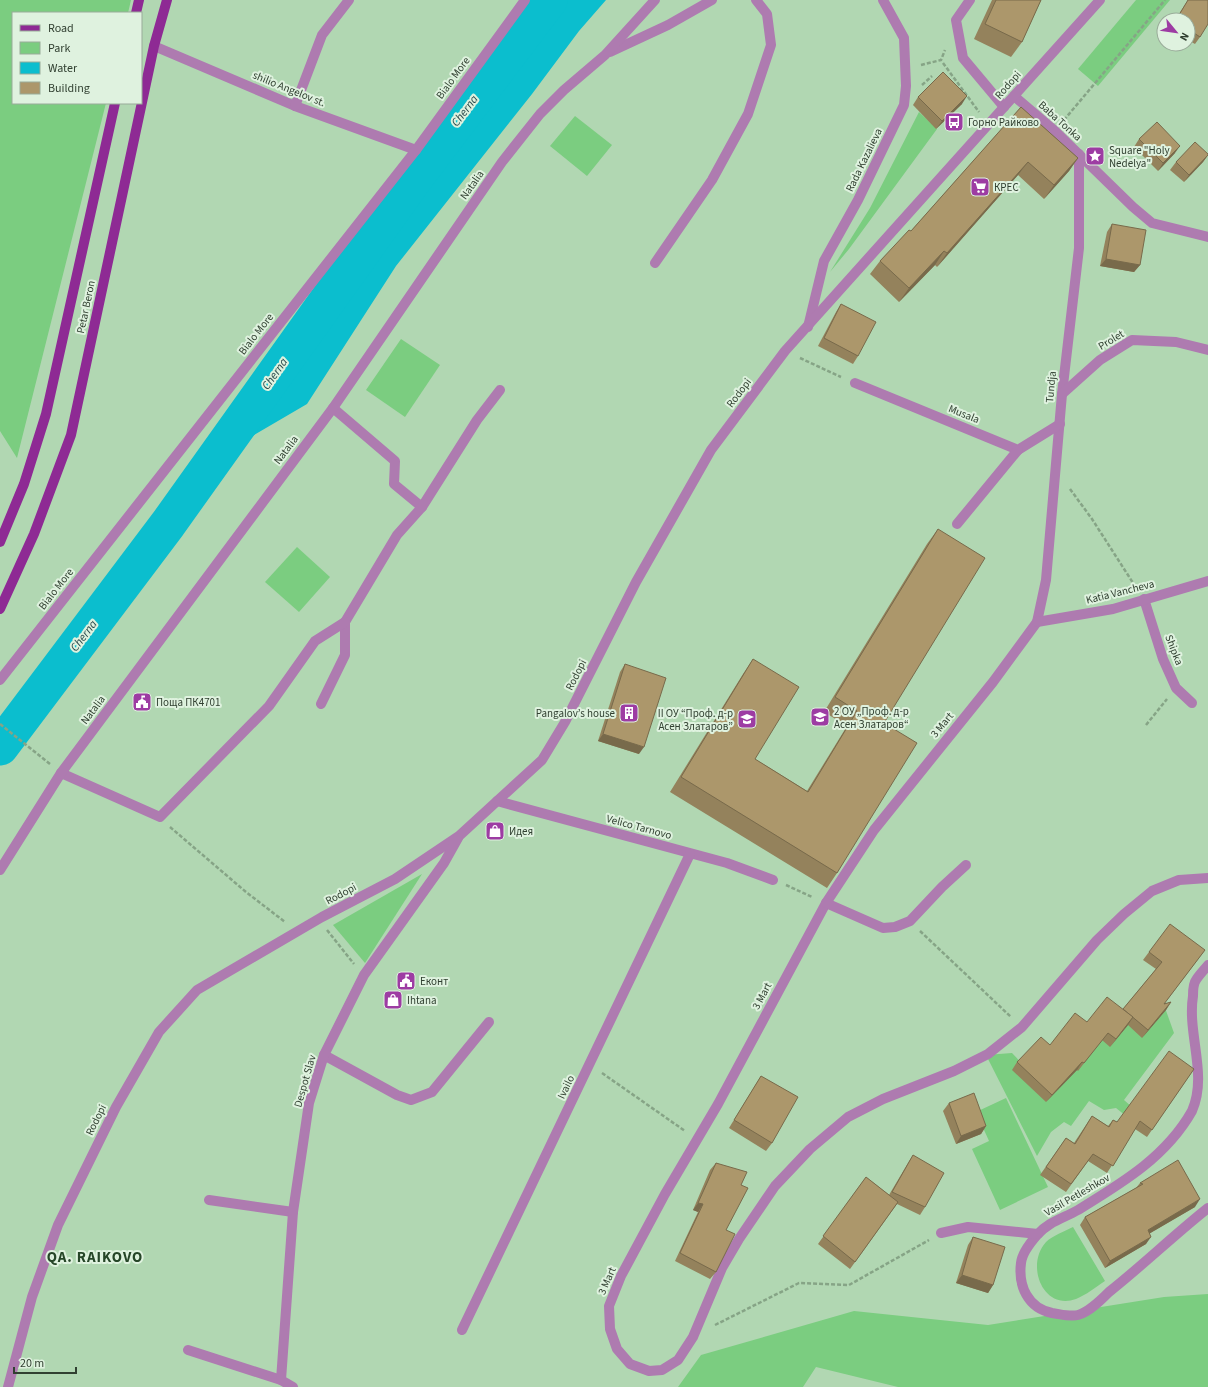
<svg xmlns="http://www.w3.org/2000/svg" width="1208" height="1387" viewBox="0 0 1208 1387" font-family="'Source Sans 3',sans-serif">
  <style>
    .green { fill: #7bcd80 }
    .water { fill: #0bbece }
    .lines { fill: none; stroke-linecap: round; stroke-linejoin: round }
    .river { stroke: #0bbece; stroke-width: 37 }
    .path { stroke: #86a486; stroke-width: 2.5; stroke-dasharray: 4 2; stroke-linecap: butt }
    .minor { stroke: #ae7bb0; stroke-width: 10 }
    .major { stroke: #8e2a94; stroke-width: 10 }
    .wall { fill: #94825c }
    .shaded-wall { fill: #786a4b }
    .building { fill: #ac976b; stroke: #786a4b }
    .labels { text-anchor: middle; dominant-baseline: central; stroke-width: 4; stroke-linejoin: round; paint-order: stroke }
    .street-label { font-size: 11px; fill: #314031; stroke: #dff2df }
    .poi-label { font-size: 11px; fill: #314031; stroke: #dff2df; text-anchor: start }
    .water-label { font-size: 12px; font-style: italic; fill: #2b494d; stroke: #dff2df }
    .district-label { font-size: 15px; font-weight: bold; letter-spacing: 1px; fill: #264628; stroke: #dff2df }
  </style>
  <rect width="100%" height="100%" fill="#b1d7b2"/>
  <g class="green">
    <polygon points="0,0 131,0 128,13 13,13 13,103 106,103 17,458 0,431"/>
    <polygon points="1136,0 1170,0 1098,86 1078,69"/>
    <polygon points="919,112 937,129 849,249 830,272 870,208"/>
    <polygon points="575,116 612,145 587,176 550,146"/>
    <polygon points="401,339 440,365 405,417 366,390"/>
    <polygon points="297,547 330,577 299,612 265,582"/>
    <polygon points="422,874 365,963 333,925"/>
    <polygon points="1164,1005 1174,1033 1124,1100 1141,1115 1136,1124 1116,1108 1104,1110 1089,1101 1071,1126 1064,1122 1051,1132 1037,1156 986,1055 1012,1053 1051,1094 1108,1028 1132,1012"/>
    <polygon points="1006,1098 1048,1187 1000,1210 972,1149 989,1141 976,1112"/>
    <path d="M1073 1227 1105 1281C1096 1287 1086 1295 1076 1299 1043 1311 1025 1265 1046 1242 1052 1236 1065 1231 1073 1227Z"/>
    <polygon points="1208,1294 1208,1387 898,1387 816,1367 803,1387 678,1387 701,1355 854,1311 988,1325 1164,1297"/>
  </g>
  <polygon class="water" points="543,0 606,0 579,31 532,94 396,266 307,404 249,438 300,347 536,41"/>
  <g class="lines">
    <polyline class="river" points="0,747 168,524 414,179 549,0"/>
    <g class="path">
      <polyline points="943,63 979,112"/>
      <polyline points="921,65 941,60 945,50"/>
      <polyline points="922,85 932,76"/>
      <polyline points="1064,120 1165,0"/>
      <polyline points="800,358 841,377"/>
      <polyline points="1070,489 1092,519 1135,586"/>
      <polyline points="0,724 50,764"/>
      <polyline points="1146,725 1167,699"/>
      <polyline points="170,827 246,892 285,922"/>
      <polyline points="786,885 812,897"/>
      <polyline points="327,930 354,964"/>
      <polyline points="920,931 1011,1017"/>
      <polyline points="602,1073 685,1131"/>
      <polyline points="715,1325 799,1283 849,1285 929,1240"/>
    </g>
    <g class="minor">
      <polyline points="970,0 956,20 963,58 1004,107"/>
      <polyline points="154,46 295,106 416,150"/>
      <polyline points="610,52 668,25 712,0"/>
      <polyline points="1014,96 1055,131 1133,207 1152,223 1208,237"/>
      <polyline points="295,106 322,35 349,0"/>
      <polyline points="1079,154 1079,248 1062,394 1046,580 1037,622 993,682 874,830 826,903 718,1104 665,1194 621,1276 609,1306 610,1329 617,1349 630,1364 649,1371 662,1370 678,1360 693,1337 722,1268 739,1239 775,1186 810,1149 848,1117 883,1099 954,1071 988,1054 1022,1027 1097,940 1124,914 1152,891 1179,880 1208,878"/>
      <polyline points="655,263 712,180 748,114 771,45 767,14 756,0"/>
      <polyline points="808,327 824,261 858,200 904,105 906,86 904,38 883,0"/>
      <polyline points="855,383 1018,450 1060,424"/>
      <polyline points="1062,394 1100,360 1132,340 1176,342 1208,350"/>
      <polyline points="333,408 395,461 394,484 422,507"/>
      <polyline points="957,524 1018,450"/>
      <polyline points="1144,599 1163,659 1176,688 1192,703"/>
      <polyline points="1037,622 1113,609 1208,581"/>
      <polyline points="0,680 416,150 525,0"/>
      <polyline points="321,704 345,655 345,622 397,535 422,507 477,420 500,390"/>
      <polyline points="61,773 160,817 269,706 315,641 345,622"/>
      <polyline points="497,801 727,863 773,880"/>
      <polyline points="0,870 61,773 333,408 502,162 540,114 564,90 605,55 655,0"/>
      <polyline points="826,903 883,928 895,927 910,921 942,887 966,865"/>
      <path d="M1208 965C1204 970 1199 975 1196 980 1193 984 1193 991 1193 996 1187 1034 1208 1075 1192 1111 1166 1157 1122 1183 1078 1210 1064 1218 1048 1222 1037 1235 1030 1243 1022 1253 1021 1263 1018 1286 1028 1308 1052 1313 1060 1314 1070 1317 1078 1315 1089 1312 1101 1300 1109 1292 1143 1265 1174 1235 1208 1208"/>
      <polyline points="324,1055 397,1095 411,1100 432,1092 489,1022"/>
      <polyline points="209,1200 293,1212"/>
      <polyline points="941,1233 968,1227 1038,1234"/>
      <polyline points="462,1330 690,854"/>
      <polyline points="188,1350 281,1380"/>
      <polyline points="8,1387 32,1297 58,1225 116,1107 159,1032 197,990 322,917 395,879 459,836 542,760 565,722 636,582 711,450 785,351 1100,0"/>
      <polyline points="293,1387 281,1380 293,1212 309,1103 324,1055 364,975 444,863 458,838"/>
    </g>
    <g class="major">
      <polyline points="136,13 139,0"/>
      <polyline points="0,542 24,484 46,414 115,103"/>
      <polyline points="0,609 34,534 71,435 154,46 167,0"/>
    </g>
  </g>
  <g class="wall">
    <polygon points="992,0 1041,0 1022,42 1011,57 974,39"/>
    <polygon points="1188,0 1208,0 1200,37 1195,44 1188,40 1188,20 1175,20"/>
    <polygon points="918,97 962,104 936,129 913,105"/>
    <polygon points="1021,107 1078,158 1069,171 1044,199 1018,175 937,267 935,265 899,302 870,274 880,261 911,231"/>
    <polygon points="1139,139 1175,153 1158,171 1134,147"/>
    <polygon points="1208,155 1203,162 1184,182 1170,170 1176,162"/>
    <polygon points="1112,224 1140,265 1134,272 1100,266 1107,232"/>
    <polygon points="841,304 858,356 853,364 818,346 836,312"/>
    <polygon points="938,529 884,723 837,873 827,888 670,792 743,674 753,659 755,759 807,791 847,726 824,712 927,544"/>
    <polygon points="625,664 639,754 598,741 620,672"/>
    <polygon points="1205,950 1164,1004 1171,1002 1166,1010 1142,1038 1128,1025 1110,1047 1102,1040 1078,1071 1077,1070 1046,1102 1012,1070 1017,1062 1050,1045 1087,1022 1123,1009 1156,969 1143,960 1149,952"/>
    <polygon points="1194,1069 1147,1137 1135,1129 1107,1173 1088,1161 1066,1192 1040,1175 1066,1138 1074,1143 1092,1116 1108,1126 1113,1120 1117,1122"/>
    <polygon points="761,1076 772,1143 766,1151 729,1128"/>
    <polygon points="949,1103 986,1126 981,1134 956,1144 943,1111"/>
    <polygon points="913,1155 925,1207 920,1215 897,1204 850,1269 818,1244 866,1177 889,1195 908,1163"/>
    <polygon points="716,1163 741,1185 726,1230 716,1272 710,1279 675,1261 698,1212 693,1210 710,1170"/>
    <polygon points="1140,1183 1195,1207 1150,1233 1146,1244 1105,1268 1080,1225 1085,1217 1136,1188"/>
    <polygon points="973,1237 993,1285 988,1293 956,1283 968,1245"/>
  </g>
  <g class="shaded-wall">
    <polygon points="967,96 962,104 936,129 942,121"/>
    <polygon points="1180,146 1175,153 1158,171 1163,163"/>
    <polygon points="1208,155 1203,162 1184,182 1189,175"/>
    <polygon points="1078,158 1069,171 1044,199 1054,185"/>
    <polygon points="1028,162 1018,175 937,267 947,253"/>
    <polygon points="944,251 935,265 899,302 909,288"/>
    <polygon points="1106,259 1140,265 1134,272 1100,266"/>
    <polygon points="603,734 644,747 639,754 598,741"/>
    <polygon points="1171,1002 1166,1010 1142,1038 1148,1030"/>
    <polygon points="1133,1017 1128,1025 1110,1047 1116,1039"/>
    <polygon points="1082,1062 1077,1070 1046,1102 1052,1095"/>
    <polygon points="986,1126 981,1134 956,1144 961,1136"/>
    <polygon points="1200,1199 1195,1207 1142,1238 1148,1230"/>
    <polygon points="698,1203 703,1204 698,1212 693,1210"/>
    <polygon points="1151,1237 1146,1244 1105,1268 1110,1261"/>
    <polygon points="962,1275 993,1285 988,1293 956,1283"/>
  </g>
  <g class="building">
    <polygon points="996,0 1041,0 1022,42 985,24"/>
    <polygon points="1188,0 1208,0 1208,24 1200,37 1188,29 1188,20 1176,20"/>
    <polygon points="943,72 967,96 942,121 918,97"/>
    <polygon points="1021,107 1078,158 1054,185 1028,162 947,253 944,251 909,288 880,261 909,230 911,231"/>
    <polygon points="1157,122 1180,146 1163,163 1139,139"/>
    <polygon points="1195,142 1208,154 1208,155 1189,175 1176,162"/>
    <polygon points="1112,224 1146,230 1140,265 1106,259"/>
    <polygon points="841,304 876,322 858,356 824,338"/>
    <polygon points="938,529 985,558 884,723 917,743 837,873 681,777 753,659 799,687 755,759 808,792 857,711 835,697"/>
    <polygon points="625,664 666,678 644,747 603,734"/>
    <polygon points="1170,924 1205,950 1164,1004 1171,1002 1148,1030 1123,1009 1162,962 1149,952"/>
    <polygon points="1107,997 1133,1017 1116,1039 1108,1033 1084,1063 1082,1062 1052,1095 1017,1062 1041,1037 1050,1045 1075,1013 1087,1022"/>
    <polygon points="1169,1051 1194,1069 1152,1130 1140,1121 1113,1166 1093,1154 1071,1184 1046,1167 1066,1138 1075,1144 1092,1116 1109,1127 1113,1120 1117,1122"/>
    <polygon points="761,1076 798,1097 772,1143 734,1120"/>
    <polygon points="974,1093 986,1126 961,1136 949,1103"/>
    <polygon points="913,1155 944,1173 925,1207 892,1192"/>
    <polygon points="1178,1160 1200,1199 1148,1230 1151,1237 1110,1261 1085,1217 1143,1184 1140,1183"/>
    <polygon points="716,1163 747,1172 741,1185 748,1188 726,1230 735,1234 716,1272 680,1253 703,1204 698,1203"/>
    <polygon points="866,1177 898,1202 855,1262 823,1236"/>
    <polygon points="973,1237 1005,1247 993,1285 962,1275"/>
  </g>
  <defs>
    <symbol id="bus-square" viewBox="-11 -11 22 22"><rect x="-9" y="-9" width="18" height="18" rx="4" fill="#9d3ca3" stroke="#dff2df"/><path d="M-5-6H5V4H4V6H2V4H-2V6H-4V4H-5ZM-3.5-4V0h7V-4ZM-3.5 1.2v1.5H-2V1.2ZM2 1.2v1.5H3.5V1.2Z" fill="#fff"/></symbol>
    <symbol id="sight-square" viewBox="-11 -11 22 22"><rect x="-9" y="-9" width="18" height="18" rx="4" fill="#9d3ca3" stroke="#dff2df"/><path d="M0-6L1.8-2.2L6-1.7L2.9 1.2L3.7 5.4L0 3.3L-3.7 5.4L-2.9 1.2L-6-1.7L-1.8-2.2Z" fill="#fff"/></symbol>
    <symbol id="supermarket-square" viewBox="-11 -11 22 22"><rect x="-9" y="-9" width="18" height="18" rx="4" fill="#9d3ca3" stroke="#dff2df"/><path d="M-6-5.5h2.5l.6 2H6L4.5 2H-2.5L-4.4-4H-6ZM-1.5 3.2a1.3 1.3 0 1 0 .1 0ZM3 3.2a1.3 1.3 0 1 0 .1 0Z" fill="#fff"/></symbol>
    <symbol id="civic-square" viewBox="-11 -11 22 22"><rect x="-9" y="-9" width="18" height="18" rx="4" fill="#9d3ca3" stroke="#dff2df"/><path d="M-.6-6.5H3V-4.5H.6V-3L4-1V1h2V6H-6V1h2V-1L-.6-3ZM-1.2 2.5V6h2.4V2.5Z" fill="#fff"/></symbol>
    <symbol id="building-square" viewBox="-11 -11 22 22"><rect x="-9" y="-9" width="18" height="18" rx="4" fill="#9d3ca3" stroke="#dff2df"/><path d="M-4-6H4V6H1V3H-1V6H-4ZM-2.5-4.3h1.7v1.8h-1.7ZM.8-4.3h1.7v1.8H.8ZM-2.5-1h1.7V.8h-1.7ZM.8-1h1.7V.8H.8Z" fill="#fff"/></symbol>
    <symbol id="school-square" viewBox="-11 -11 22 22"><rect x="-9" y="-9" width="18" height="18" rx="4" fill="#9d3ca3" stroke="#dff2df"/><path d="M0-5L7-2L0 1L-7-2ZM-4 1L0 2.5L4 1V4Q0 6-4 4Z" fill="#fff"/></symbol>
    <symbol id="shop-square" viewBox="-11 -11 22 22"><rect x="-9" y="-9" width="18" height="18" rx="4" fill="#9d3ca3" stroke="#dff2df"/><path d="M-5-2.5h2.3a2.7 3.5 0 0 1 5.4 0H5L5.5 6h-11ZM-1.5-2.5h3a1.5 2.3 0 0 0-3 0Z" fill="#fff"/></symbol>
  </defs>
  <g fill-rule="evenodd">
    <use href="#bus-square" x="943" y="111" width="22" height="22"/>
    <use href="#sight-square" x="1084" y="145" width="22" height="22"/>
    <use href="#supermarket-square" x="969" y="176" width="22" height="22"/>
    <use href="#civic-square" x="131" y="691" width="22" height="22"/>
    <use href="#building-square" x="618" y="702" width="22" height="22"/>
    <use href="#school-square" x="809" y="706" width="22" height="22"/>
    <use href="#school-square" x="736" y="708" width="22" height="22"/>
    <use href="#shop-square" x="484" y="820" width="22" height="22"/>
    <use href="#civic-square" x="395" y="970" width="22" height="22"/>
    <use href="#shop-square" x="382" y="989" width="22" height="22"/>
  </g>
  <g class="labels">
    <g class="street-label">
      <text transform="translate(453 78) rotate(-54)">Bialo More</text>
      <text transform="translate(1008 85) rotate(-49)">Rodopi</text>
      <text transform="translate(289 89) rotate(22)">shilio Angelov st.</text>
      <text transform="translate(1060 121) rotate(42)">Baba Tonka</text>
      <text transform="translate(864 160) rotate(-64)">Rada Kazalieva</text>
      <text transform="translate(472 185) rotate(-55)">Natalia</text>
      <text transform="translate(86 307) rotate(-78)">Petar Beron</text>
      <text transform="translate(256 334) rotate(-52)">Bialo More</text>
      <text transform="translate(1111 340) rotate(-31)">Prolet</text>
      <text transform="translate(1051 387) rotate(-85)">Tundja</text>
      <text transform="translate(739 393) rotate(-53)">Rodopi</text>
      <text transform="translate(964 414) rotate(22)">Musala</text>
      <text transform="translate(286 450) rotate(-53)">Natalia</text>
      <text transform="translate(56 589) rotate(-52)">Bialo More</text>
      <text transform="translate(1120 592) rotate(-14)">Katia Vancheva</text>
      <text transform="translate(1174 650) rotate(69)">Shipka</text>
      <text transform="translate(576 675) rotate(-63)">Rodopi</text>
      <text transform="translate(93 710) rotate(-53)">Natalia</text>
      <text transform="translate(942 725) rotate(-51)">3 Mart</text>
      <text transform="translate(639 827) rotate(15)">Velico Tarnovo</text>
      <text transform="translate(341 894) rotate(-28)">Rodopi</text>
      <text transform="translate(762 996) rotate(-62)">3 Mart</text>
      <text transform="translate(305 1081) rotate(-74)">Despot Slav</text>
      <text transform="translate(566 1087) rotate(-64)">Ivailo</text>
      <text transform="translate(96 1120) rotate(-64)">Rodopi</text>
      <text transform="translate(1077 1195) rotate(-30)">Vasil Petleshkov</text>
      <text transform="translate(607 1281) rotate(-67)">3 Mart</text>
    </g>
    <g class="poi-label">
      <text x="968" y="122">Горно Райково</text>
      <text x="1109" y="150">Square "Holy<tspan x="1109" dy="13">Nedelya"</tspan></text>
      <text x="994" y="187">КРЕС</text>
      <text x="156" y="702">Поща ПК4701</text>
      <text x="834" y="711">2 ОУ „Проф. д-р<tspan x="834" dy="13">Асен Златаров“</tspan></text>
      <text x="615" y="713" text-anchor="end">Pangalov’s house</text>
      <text x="733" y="713" text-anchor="end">II ОУ “Проф. д-р<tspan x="733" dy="13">Асен Златаров”</tspan></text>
      <text x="509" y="831">Идея</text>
      <text x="420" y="981">Еконт</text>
      <text x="407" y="1000">Ihtana</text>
    </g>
    <g class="water-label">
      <text transform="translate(465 111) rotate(-53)">Cherna</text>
      <text transform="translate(275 374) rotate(-55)">Cherna</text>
      <text transform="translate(84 636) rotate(-53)">Cherna</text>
    </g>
    <g class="district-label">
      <text x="95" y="1257">QA. RAIKOVO</text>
    </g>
  </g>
  <rect x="12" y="12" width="130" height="92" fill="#dff2df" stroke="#99ab99"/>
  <rect x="20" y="25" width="20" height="6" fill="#8e2a94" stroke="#99ab99"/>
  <text x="48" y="32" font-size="12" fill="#314031">Road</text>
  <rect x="20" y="42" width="20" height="12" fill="#7bcd80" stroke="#99ab99"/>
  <text x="48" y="52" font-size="12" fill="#314031">Park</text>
  <rect x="20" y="62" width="20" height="12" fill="#0bbece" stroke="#99ab99"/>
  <text x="48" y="72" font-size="12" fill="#314031">Water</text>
  <rect x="20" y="82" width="20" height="12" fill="#ac976b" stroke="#99ab99"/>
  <text x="48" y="92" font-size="12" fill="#314031">Building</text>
  <g transform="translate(1176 32) rotate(119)"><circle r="19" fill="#dff2df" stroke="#99ab99"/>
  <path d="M0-3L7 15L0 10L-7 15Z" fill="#9d3ca3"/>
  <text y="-6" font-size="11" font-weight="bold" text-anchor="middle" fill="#314031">N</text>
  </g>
  <path d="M14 1367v6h62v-6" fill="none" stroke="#314031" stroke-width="2"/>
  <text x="20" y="1367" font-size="12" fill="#314031" stroke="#dff2df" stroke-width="3" paint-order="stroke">20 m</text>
</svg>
